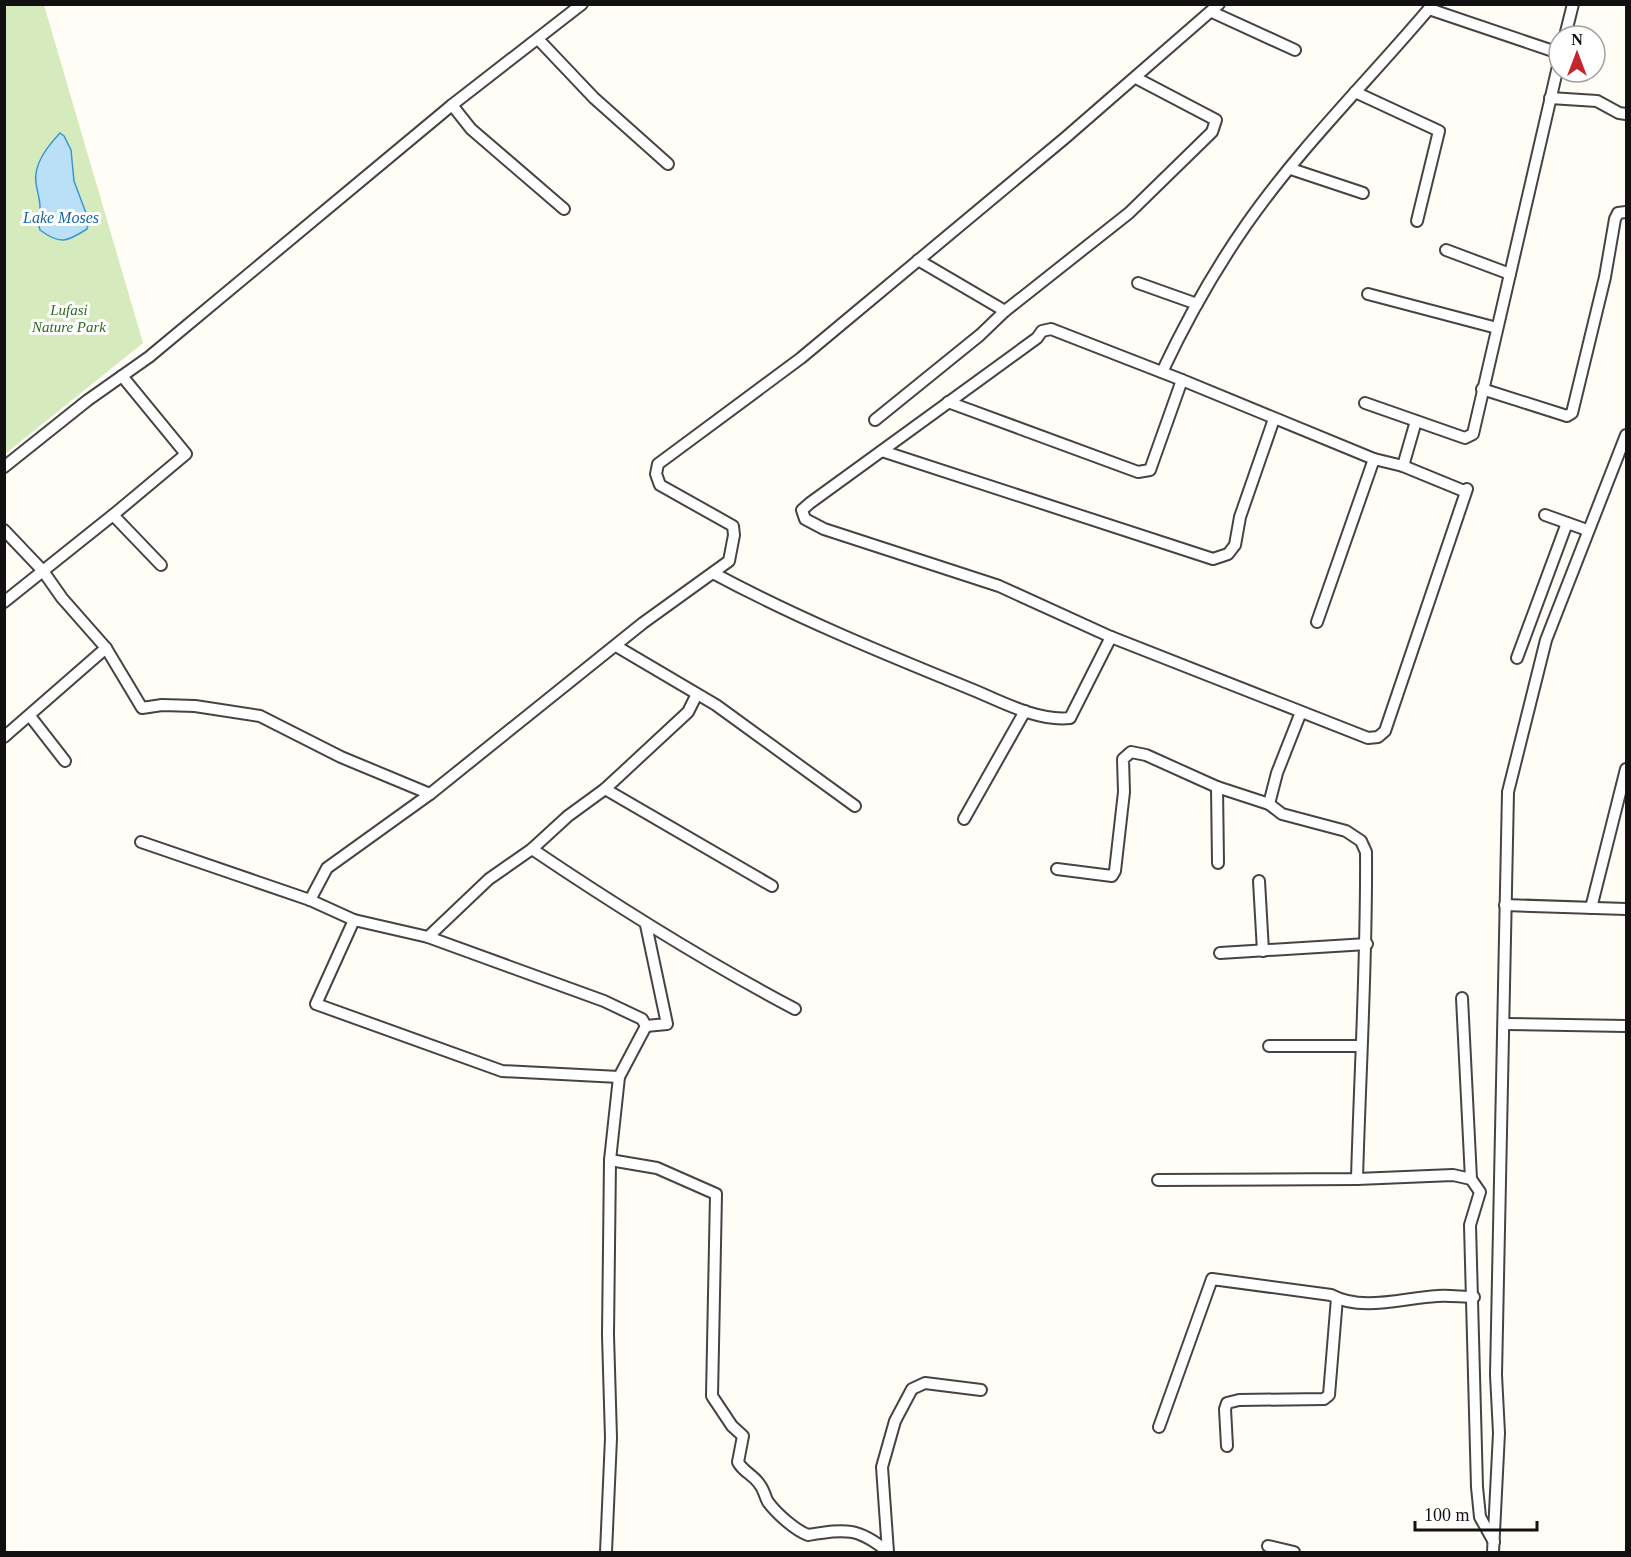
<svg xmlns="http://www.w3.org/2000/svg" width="1631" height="1557" viewBox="0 0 1631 1557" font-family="Georgia,serif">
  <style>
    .green { fill: #d5ebbd }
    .water { fill: #b9e0f7; stroke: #3f96cf; stroke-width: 1.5 }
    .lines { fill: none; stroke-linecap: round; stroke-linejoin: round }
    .minor-casing { stroke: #444; stroke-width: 14 }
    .minor { stroke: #fff; stroke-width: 10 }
    .labels { text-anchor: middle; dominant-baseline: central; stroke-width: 6; stroke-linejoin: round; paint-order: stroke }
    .park-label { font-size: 15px; font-style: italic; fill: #2f6b1f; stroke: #fff }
    .water-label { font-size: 16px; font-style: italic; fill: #1768a6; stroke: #fff }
  </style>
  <rect width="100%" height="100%" fill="#fffdf5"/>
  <polygon class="green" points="5,5 44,5 143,343 5,454"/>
  <path class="water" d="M60 133 64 136 71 150 74 181 89 221 87 229C67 242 60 245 40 230 37 221 39 216 40 207 40 199 37 191 36 183 33 164 48 146 60 133Z"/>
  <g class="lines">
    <defs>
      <g id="minor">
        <polyline points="1429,9 1559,53"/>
        <polyline points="1212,12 1295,50"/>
        <polyline points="1565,36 1573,4"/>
        <polyline points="538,39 594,98 668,164"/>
        <polyline points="1355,92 1439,131 1417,221"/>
        <polyline points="1550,98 1597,101 1619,113 1626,114"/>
        <polyline points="452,105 471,129 564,209"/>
        <polyline points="1291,169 1363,193"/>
        <polyline points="1446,250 1510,274"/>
        <polyline points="918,260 1005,311"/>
        <polyline points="1138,283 1197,304"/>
        <polyline points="1368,294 1497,328"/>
        <polygon points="1051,329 1182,380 1374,459 1403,466 1464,491 1467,489 1385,731 1378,737 1368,738 1111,637 999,586 824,529 805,519 802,510 810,503 1037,338 1042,331"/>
        <path d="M1162 372C1186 321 1214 271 1246 225 1301 146 1371 78 1433 4"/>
        <polyline points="1482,389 1567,416 1572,413 1605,277 1615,219 1618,213 1626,212"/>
        <polyline points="948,402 1138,472 1150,470 1182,380"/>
        <polyline points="1365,403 1465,438 1473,434 1559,62"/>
        <polyline points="875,420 980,335 1005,311 1129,213 1212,132 1216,120 1136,78"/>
        <polyline points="882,451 1213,559 1228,554 1235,545 1240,517 1274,419"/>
        <polyline points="1403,466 1416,421"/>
        <polyline points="4,467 88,400 149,357 452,105 582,4"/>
        <polyline points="113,515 186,454 122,376"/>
        <polyline points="1545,515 1587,530"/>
        <polyline points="4,530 43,571 62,598 106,648 142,708 162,705 195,706 260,716 341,757 430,794"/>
        <path d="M713 573C795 617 880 652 966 687 997 699 1036 722 1070 718L1111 637"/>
        <polyline points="4,602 113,515 161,565"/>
        <polyline points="1317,622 1374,459"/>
        <polyline points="616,646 716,705 855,806"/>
        <polyline points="1517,658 1567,523"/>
        <polyline points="30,716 65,761"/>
        <polyline points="4,737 106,648"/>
        <polyline points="1217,787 1218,863"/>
        <polyline points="605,789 772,886"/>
        <polyline points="1269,804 1277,773 1301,712"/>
        <polyline points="964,819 1025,711"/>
        <polyline points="141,842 310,900 354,920 428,937 604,1001 642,1019 646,1026 619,1077 610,1160 608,1335 611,1438 606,1552"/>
        <path d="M532 849C618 907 704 961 795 1009"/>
        <path d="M1057 869 1112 876 1115 871 1124 792 1123 759 1131 752 1146 755 1217 787 1269 804 1282 814 1346 831 1361 841 1366 852C1367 961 1360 1070 1357 1179"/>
        <polyline points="1259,881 1263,951"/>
        <polyline points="310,900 327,868 430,794 643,623 729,561 734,535 733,526 660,485 656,474 658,464 801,358 1065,138 1219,4"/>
        <polyline points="1505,905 1626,909"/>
        <polyline points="1591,908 1626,769"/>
        <polyline points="354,920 316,1004 502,1071 619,1077"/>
        <polyline points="646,925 667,1024 646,1026"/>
        <polyline points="428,937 489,879 532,849 568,816 605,789 688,712 696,696"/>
        <polyline points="1220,953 1367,944"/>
        <polyline points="1462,998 1471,1179 1480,1192 1470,1225 1477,1487 1480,1517 1494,1542"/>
        <polyline points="1504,1024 1626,1026"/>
        <polyline points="1269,1046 1361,1046"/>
        <path d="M610 1160 657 1168 716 1194 712 1396 732 1426 743 1436 738 1462C743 1472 754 1475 760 1485 764 1490 765 1497 768 1502 777 1514 795 1530 808 1535 846 1529 858 1527 888 1552"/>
        <polyline points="1158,1180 1357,1179 1453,1175 1471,1179"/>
        <path d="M1159 1427 1212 1279 1331 1295C1362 1312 1403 1298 1437 1296 1449 1295 1462 1297 1474 1297"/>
        <polyline points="1227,1446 1225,1409 1227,1403 1239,1400 1324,1399 1329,1395 1337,1298"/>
        <polyline points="1268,1546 1294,1552"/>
        <polyline points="888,1552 882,1467 895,1421 912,1389 925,1383 981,1390"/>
        <polyline points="1493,1552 1499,1433 1496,1375 1508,792 1546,640 1626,435"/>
      </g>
    </defs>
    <use href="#minor" class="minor-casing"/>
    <use href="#minor" class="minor"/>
  </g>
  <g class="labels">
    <g class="park-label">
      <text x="69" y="310">Lufasi<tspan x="69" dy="17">Nature Park</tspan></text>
    </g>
    <g class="water-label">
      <text x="61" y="217">Lake Moses</text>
    </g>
  </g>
  <rect width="1631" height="1557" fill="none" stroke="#111111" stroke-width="12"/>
  <g transform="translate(1577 54)"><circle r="28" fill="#ffffff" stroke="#a0a0a0" stroke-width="1.5"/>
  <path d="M0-4.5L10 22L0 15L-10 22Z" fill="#c4262e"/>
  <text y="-9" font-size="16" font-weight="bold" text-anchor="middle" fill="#111111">N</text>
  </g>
  <path d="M1415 1521v9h122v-9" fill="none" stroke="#111111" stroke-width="3"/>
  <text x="1424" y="1521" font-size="18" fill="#111111" stroke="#ffffff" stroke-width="4.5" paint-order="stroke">100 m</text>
</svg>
